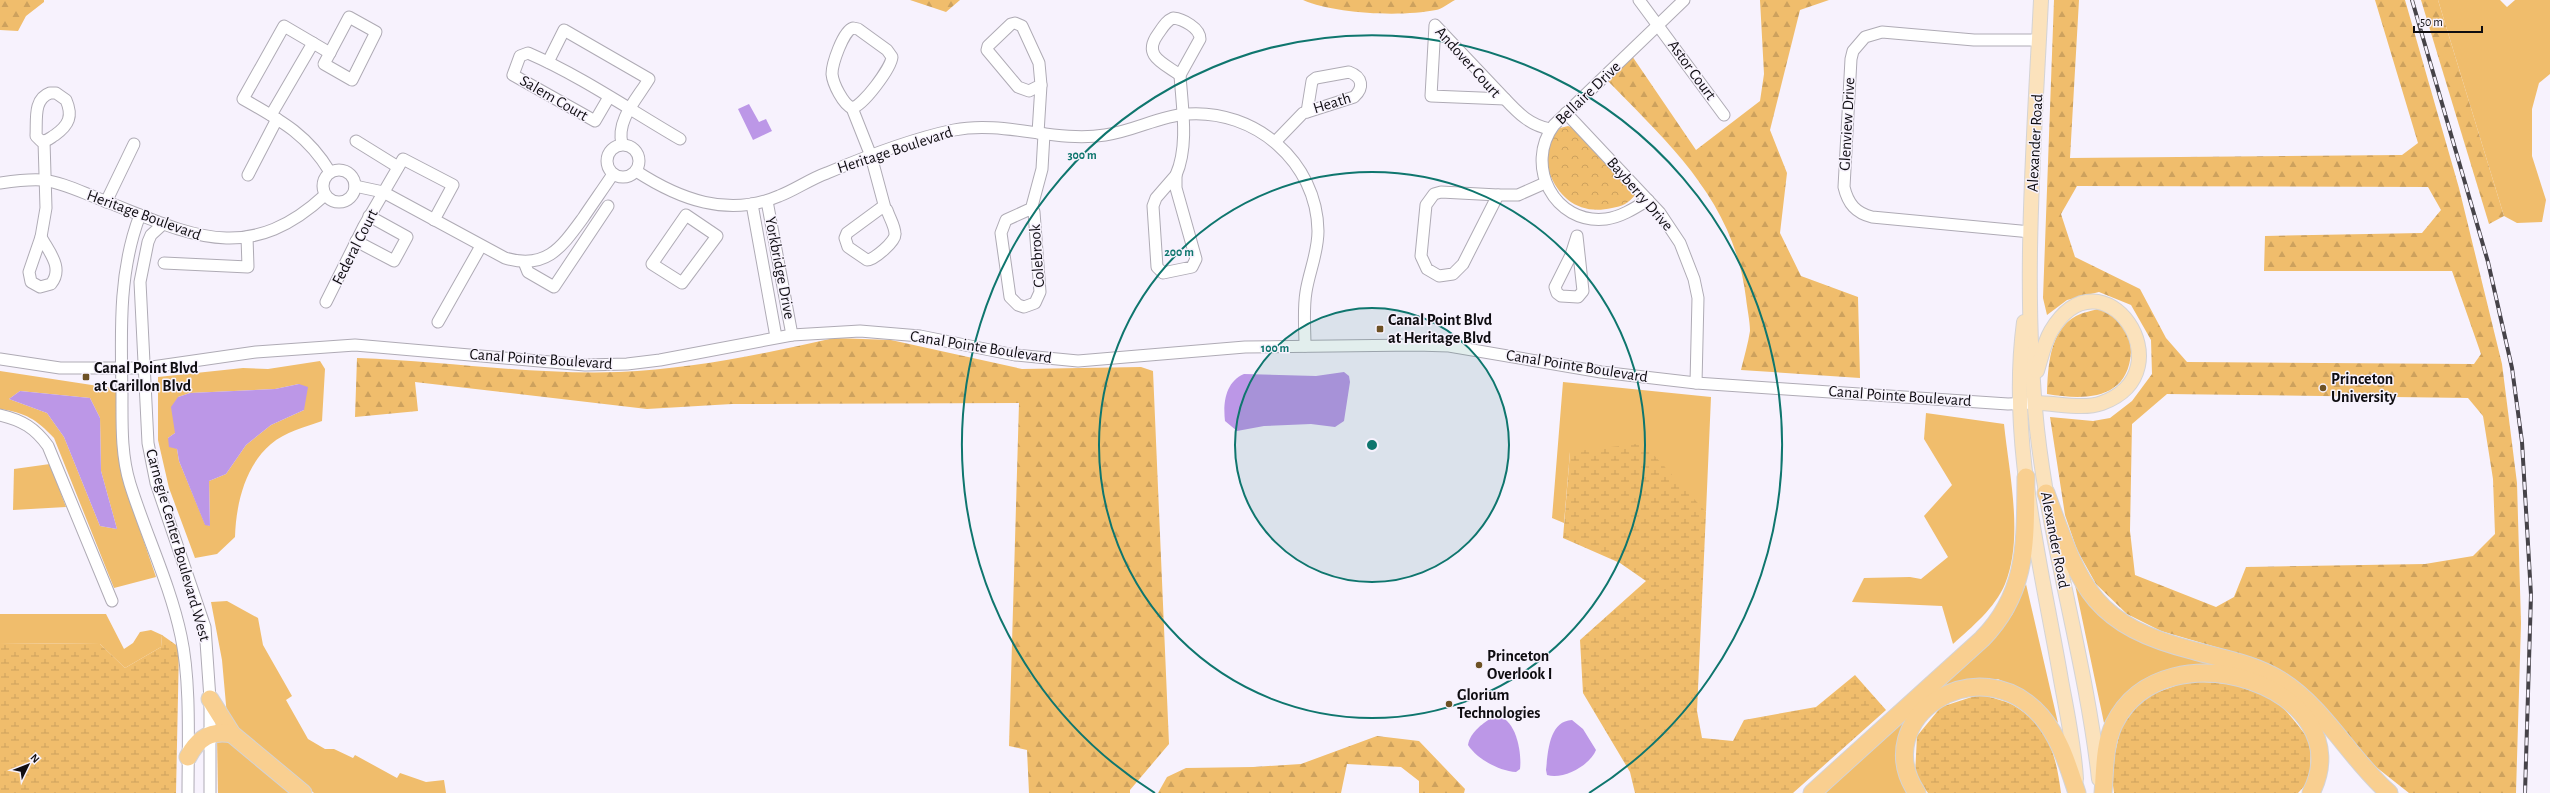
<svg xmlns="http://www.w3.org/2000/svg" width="2550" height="793" viewBox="0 0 2550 793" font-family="'Alegreya Sans',sans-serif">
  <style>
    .grass { fill: #f0bd6c; fill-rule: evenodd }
    .forest { fill: url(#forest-firs); fill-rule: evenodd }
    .wetland { fill: url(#wetland-marsh) }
    .park { fill: url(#park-crowns) }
    .water { fill: #bc97e7 }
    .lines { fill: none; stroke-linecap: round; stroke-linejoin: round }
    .minor-casing { stroke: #afabb5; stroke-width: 13 }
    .major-casing { stroke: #d4d3d4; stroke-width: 16 }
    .highway-casing { stroke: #d4d3d4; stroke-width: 19 }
    .minor { stroke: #fff; stroke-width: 11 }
    .major { stroke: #fbe2bc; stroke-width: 14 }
    .highway { stroke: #f9cf90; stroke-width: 17 }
    .rail-casing { stroke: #464349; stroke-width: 4 }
    .rail { stroke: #f7f2fd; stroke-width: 2.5; stroke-dasharray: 8; stroke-linecap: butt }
    .ring { fill: none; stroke: #0f766e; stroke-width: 2 }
    .poi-dot { fill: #6d5124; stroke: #f7f2fd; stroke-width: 1.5 }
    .labels { text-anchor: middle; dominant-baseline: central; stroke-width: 3; stroke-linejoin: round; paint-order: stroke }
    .street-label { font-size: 16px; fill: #0f0d11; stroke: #f7f2fd }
    .poi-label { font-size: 16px; font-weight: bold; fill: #0f0d11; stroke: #f7f2fd; text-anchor: start }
    .centre { fill: #0f766e; stroke: #f7f2fd; stroke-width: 2 }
    .ring-label { font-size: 12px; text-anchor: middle; font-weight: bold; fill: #0f766e; stroke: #f7f2fd; stroke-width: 3; stroke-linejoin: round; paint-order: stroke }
  </style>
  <defs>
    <pattern id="forest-firs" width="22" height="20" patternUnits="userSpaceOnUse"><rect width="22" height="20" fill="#f0bd6c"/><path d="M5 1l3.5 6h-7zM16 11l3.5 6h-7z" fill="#cda15d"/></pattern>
    <pattern id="wetland-marsh" width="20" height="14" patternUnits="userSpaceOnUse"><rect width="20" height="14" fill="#f0bd6c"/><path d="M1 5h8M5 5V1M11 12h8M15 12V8" fill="none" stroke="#cda15d"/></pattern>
    <pattern id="park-crowns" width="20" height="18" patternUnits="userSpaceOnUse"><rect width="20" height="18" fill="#f0bd6c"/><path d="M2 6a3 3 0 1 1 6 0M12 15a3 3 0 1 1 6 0" fill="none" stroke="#cda15d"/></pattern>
  </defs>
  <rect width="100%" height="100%" fill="#f7f2fd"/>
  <g class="grass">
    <polygon points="2438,0 2500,0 2507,7 2515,0 2550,0 2550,74 2539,83 2532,109 2532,156 2546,200 2542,222 2517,223 2504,216"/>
    <path d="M320 361 325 369 322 421C305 427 285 432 271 444 245 466 236 504 235 537L217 554 195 558 169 488 158 440V377L243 368 268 369ZM299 384 304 410 271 425 246 445 226 474 209 481 210 526 205 524 179 461 177 449 168 438 175 433 178 397 190 393 275 389Z"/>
    <path d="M0 371 118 389 120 447 127 492 156 577 114 588 54 438C36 419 26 413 0 409ZM20 391 90 398 100 418 101 471 117 529 100 526 64 437 47 413 9 399Z"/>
    <polygon points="1563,382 1711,397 1706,512 1699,507 1570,452 1564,523 1552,518"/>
    <path d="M1926 413 2004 424C2009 473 2024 538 2005 584 1995 608 1972 627 1953 644L1942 606 1852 602 1864 578 1910 577 1921 579 1948 557 1924 516 1952 485 1924 439Z"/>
    <polygon points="50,464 66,507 13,510 14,469"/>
    <polygon points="2074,580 2131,636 2212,663 2138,686 2104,723"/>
    <polygon points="2026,584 2058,723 2033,697 1998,679 1938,689 1989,642 2012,615"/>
    <polygon points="227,601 258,618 263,645 292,696 286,700 308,739 325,749 334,749 353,758 355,755 397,778 400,773 426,782 444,780 446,793 314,793 239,731 227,716 222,660 211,602"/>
    <polygon points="0,614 106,614 124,649 133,643 140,632 151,630 162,635 161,647 125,668 100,644 0,643"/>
    <polygon points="1911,714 1910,793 1823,793"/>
    <polygon points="217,738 227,739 294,793 218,793"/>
  </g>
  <g class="forest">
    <polygon points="0,0 44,0 44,2 26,16 18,31 0,30"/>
    <polygon points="910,0 960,0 946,12"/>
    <path d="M1303 0H1455C1449 3 1442 9 1436 10 1401 17 1335 14 1303 0Z"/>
    <path d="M1760 0H1829L1800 10 1770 130 1787 173 1780 233 1801 276 1858 297 1860 378 1741 370C1744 357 1748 344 1750 331 1750 321 1747 308 1746 298 1734 200 1669 144 1604 77L1630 53 1696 150 1760 101 1764 74Z"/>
    <path d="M2054 0H2079L2070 158 2402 155 2418 143 2375 0H2405L2459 188 2502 364 2517 483 2521 623 2516 793H2409L2376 767 2292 678 2257 659 2161 631 2127 614 2096 584 2077 550 2065 515 2050 417 2093 421 2110 418 2132 401 2152 374 2151 340 2131 305 2099 292 2067 300 2047 315 2043 298ZM2077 186 2428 187 2441 210 2422 233 2265 236 2264 271H2452L2481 354 2474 364 2187 362 2166 338 2140 289 2075 257 2061 214ZM2167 394 2468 398 2483 416 2493 479 2495 534 2473 556 2425 564 2246 567 2234 597 2216 607 2135 575 2130 531 2132 424Z"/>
    <polygon points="2421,0 2438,0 2504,216 2489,224"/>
    <path d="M2100 308 2126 325C2127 333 2131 343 2131 352 2128 401 2084 400 2047 394 2048 367 2049 331 2076 316 2083 312 2093 311 2100 308Z"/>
    <path d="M834 338 891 340 1022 369 1141 367 1153 371 1169 744 1130 790V793H1029L1027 750 1009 746 1019 403 732 404 647 409 415 382 418 411 355 417 357 358C445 361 532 375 619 372 692 369 763 354 834 338Z"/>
    <polygon points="1377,736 1419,741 1465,789 1464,793 1419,793 1419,781 1401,767 1347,764 1341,793 1158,793 1167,777 1186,768 1253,767 1301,764"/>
  </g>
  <g class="wetland">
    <polygon points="1643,443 1706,512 1697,711 1702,738 1733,741 1744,720 1816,707 1855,675 1886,710 1793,793 1635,793 1630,772 1583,693 1580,640 1646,581 1620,563 1563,538 1570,452"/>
    <polygon points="162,635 179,647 176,793 0,793 0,643 100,644 125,668 161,647"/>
    <path d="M2186 682C2221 682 2256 683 2283 708 2293 718 2302 731 2311 742L2310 780 2298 793H2114L2111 770 2121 727 2144 697Z"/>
    <path d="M1981 694C1991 698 2004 700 2013 705 2049 726 2056 755 2061 793H1928L1915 776 1917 736 1941 707Z"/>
  </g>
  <path class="park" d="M1568 126 1574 128 1631 188 1635 195C1628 204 1622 206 1612 208 1582 215 1560 201 1549 172 1548 169 1545 164 1544 161 1544 149 1553 136 1560 128Z"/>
  <g class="water">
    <polygon points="749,104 759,122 766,119 772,131 753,140 738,109"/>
    <path d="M1344 372 1349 376 1350 382 1344 421 1335 427 1311 424 1264 426 1237 431 1225 421C1223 404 1225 382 1244 374L1316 376Z"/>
    <polygon points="299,384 308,387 304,410 271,425 246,445 226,474 209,481 210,526 205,525 179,461 177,449 169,447 168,438 175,433 171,407 178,397 190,393 275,389"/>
    <polygon points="20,391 90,398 100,418 101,471 117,529 100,526 64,437 47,413 9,399"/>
    <path d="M1495 716C1516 716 1522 753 1520 769L1516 772C1499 771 1477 759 1468 745 1470 732 1484 722 1495 716Z"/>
    <path d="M1572 720 1583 729 1596 750C1590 765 1564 780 1547 775L1546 770C1548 752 1549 721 1572 720Z"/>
  </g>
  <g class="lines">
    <defs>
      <g id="minor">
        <polyline points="1639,0 1724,115"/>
        <polygon points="349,17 376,32 352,80 324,64"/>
        <path d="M1173 18C1183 19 1200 28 1200 39L1180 75C1163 63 1142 56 1158 34 1163 27 1166 21 1173 18Z"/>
        <polygon points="1015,23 1022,26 1039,63 1041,85 1029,91 1018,87 987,50 988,46 1011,24"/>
        <polygon points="1435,25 1505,99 1431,96"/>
        <path d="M853 28 858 29 887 50 892 57C891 68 863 106 852 108 843 104 833 84 832 74 832 64 843 31 853 28Z"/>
        <path d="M330 53 284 26 243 99C280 120 307 134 330 172"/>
        <path d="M548 62 564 30 649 79C637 99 616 120 622 144"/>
        <path d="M1349 72C1363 77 1364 88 1354 97L1307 112 1312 81 1316 78Z"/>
        <path d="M50 93H56L66 100C73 116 69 125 55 135 50 138 47 142 41 141L36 136C37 120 33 99 50 93Z"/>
        <path d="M609 97 595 121 513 75 520 56 528 53C581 76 630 110 680 139"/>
        <path d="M1505 99C1519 114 1530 125 1550 129"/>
        <polyline points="852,108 871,156 885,208"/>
        <polyline points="1566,113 1660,213 1680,243 1694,279 1698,298 1696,383"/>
        <polyline points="271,115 313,43"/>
        <polyline points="1038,133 1041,85"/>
        <polyline points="356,141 398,167"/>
        <polyline points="1275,142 1303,113 1307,112"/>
        <circle cx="623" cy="161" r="16"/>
        <circle cx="339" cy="186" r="16"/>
        <path d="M636 171C679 199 728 218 779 196 795 190 810 179 827 173 867 156 911 139 954 130 1004 120 1055 143 1105 135 1134 131 1159 116 1187 114 1255 109 1317 162 1318 231 1318 253 1309 272 1306 292 1303 310 1305 329 1305 346"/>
        <polyline points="248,175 277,119"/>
        <polygon points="1176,175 1176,188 1196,259 1192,267 1163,273 1157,267 1153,206 1156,198"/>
        <path d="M1176 175C1189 146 1182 106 1180 75"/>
        <path d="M0 183C14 181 28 179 42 180 61 182 79 191 97 198 184 231 244 270 325 195"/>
        <path d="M355 186 383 192 505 258C546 270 561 248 583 218 593 203 603 189 613 174"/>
        <polygon points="1441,192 1498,195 1463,264 1453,274 1439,276 1427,269 1421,256 1426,205 1434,194"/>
        <polyline points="1498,195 1518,195 1545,183"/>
        <path d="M1648 200C1635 208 1621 217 1606 219 1554 225 1524 165 1554 125L1684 0"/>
        <polyline points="767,201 792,335"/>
        <polyline points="106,202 134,144"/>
        <polyline points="752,204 776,337"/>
        <path d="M881 208 887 210C889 217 895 226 895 234 896 241 874 260 867 260L848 247 845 238 847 233Z"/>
        <polygon points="1028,210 1034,212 1040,292 1035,303 1024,307 1018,305 1010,297 1001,233 1006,220"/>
        <polyline points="1031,210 1042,169 1044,134"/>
        <path d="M140 215C118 272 121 334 122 394 122 424 121 455 130 484 146 535 170 584 181 636 191 682 188 745 188 793"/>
        <polygon points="686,215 717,236 682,283 652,264"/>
        <polyline points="163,224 151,235 148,242 140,282 148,443 156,483 205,627 210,699 210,793"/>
        <path d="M2031 232 1872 217C1856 213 1848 204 1844 187L1851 59 1853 51 1865 37 1882 32 1974 40H2039"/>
        <polygon points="1577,236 1583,291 1578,297 1561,296 1557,293 1555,287 1571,255"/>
        <path d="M41 237C49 252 64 268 51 284L40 287 31 282 29 272Z"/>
        <polyline points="41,237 46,208 44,141"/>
        <polyline points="356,241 394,261 407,237 369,216"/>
        <polyline points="524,262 528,272 554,287 608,206"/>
        <polyline points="164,263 248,267 247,237"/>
        <polyline points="326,302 364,226 403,159 453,185 434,220"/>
        <polyline points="438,322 481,246"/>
        <polyline points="0,359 60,368 145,368 256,352 355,345 585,365 627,364 660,360 792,335 860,331 920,336 1015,355 1078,361 1245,347 1416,345 1449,346 1601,372 1696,383 2008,404 2036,403"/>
        <path d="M0 415C22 420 35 428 48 446L112 601"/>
      </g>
      <g id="major">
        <path d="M2041 0C2034 143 2022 287 2037 429 2050 547 2086 661 2099 779"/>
        <path d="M2024 322C2008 441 2041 563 2061 680 2067 713 2074 745 2076 779"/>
        <path d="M2036 403C2056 403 2083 410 2102 403 2189 371 2102 245 2051 331 2044 343 2041 358 2037 371"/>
      </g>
      <g id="highway">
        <path d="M2046 493C2080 587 2091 625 2195 651 2224 659 2255 664 2280 680 2325 708 2350 759 2389 793"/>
        <polyline points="210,699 232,734 303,793"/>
        <path d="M188 757C198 738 211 730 232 734"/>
        <path d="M1812 793 1982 639C2029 591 2025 540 2026 477"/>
        <path d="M1917 793C1867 718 1979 645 2041 716 2060 738 2068 766 2077 793"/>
        <path d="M2103 793C2105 770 2104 745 2114 724 2165 621 2364 690 2311 793"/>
      </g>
    </defs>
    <use href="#minor" class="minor-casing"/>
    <use href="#major" class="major-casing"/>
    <use href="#highway" class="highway-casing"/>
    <use href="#minor" class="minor"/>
    <use href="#major" class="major"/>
    <use href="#highway" class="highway"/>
    <defs>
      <polyline id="rail" points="2412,0 2488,262 2512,368 2522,442 2531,595 2525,793"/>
    </defs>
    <use href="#rail" class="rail-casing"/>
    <use href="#rail" class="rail"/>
  </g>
  <circle cx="1372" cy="445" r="137" fill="#0f766e" fill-opacity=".12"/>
  <g class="ring">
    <circle cx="1372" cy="445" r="137"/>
    <circle cx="1372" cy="445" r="273"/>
    <path d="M1155 793A410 410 0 1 1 1589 793"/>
  </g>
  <g class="poi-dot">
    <rect x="1376" y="325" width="8" height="8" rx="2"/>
    <rect x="82" y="373" width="8" height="8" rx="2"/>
    <circle cx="2323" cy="388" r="4"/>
    <circle cx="1479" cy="665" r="4"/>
    <circle cx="1449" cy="704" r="4"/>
  </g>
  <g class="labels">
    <g class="street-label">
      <text transform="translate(1468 62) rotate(48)">Andover Court</text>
      <text transform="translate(1692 70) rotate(54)">Astor Court</text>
      <text transform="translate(1588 93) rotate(-44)">Bellaire Drive</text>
      <text transform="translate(554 98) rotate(30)">Salem Court</text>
      <text transform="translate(1332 103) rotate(-17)">Heath</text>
      <text transform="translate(1847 124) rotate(-87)">Glenview Drive</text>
      <text transform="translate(2035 143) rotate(-87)">Alexander Road</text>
      <text transform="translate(895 150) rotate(-18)">Heritage Boulevard</text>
      <text transform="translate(1640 194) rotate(49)">Bayberry Drive</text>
      <text transform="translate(144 215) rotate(20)">Heritage Boulevard</text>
      <text transform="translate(355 247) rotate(-63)">Federal Court</text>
      <text transform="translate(1037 256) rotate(-94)">Colebrook</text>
      <text transform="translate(780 268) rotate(79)">Yorkbridge Drive</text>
      <text transform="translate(981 347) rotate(9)">Canal Pointe Boulevard</text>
      <text transform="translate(541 359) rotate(4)">Canal Pointe Boulevard</text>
      <text transform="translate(1577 366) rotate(9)">Canal Pointe Boulevard</text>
      <text transform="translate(1900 396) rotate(4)">Canal Pointe Boulevard</text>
      <text transform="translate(2055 540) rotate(79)">Alexander Road</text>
      <text transform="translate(178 545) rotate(74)">Carnegie Center Boulevard West</text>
    </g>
    <g class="poi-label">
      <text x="1388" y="320">Canal Point Blvd<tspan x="1388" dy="18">at Heritage Blvd</tspan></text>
      <text x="94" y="368">Canal Point Blvd<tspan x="94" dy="18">at Carillon Blvd</tspan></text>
      <text x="2331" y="379">Princeton<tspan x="2331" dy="18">University</tspan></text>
      <text x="1487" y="656">Princeton<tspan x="1487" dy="18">Overlook I</tspan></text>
      <text x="1457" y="695">Glorium<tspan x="1457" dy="18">Technologies</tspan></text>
    </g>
  </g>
  <circle cx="1372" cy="445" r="6" class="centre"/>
  <g class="ring-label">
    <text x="1082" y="159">300 m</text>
    <text x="1179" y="256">200 m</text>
    <text x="1275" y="352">100 m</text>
  </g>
  <g transform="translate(28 765) rotate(47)" stroke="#f7f2fd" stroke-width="3" paint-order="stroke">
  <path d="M0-3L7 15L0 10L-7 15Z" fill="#0f0d11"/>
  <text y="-6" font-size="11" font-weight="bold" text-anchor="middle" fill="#0f0d11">N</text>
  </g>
  <path d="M2414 26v6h68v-6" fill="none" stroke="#0f0d11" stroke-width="2"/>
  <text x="2420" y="26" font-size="12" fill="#0f0d11" stroke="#f7f2fd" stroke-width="3" paint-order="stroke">50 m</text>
</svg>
